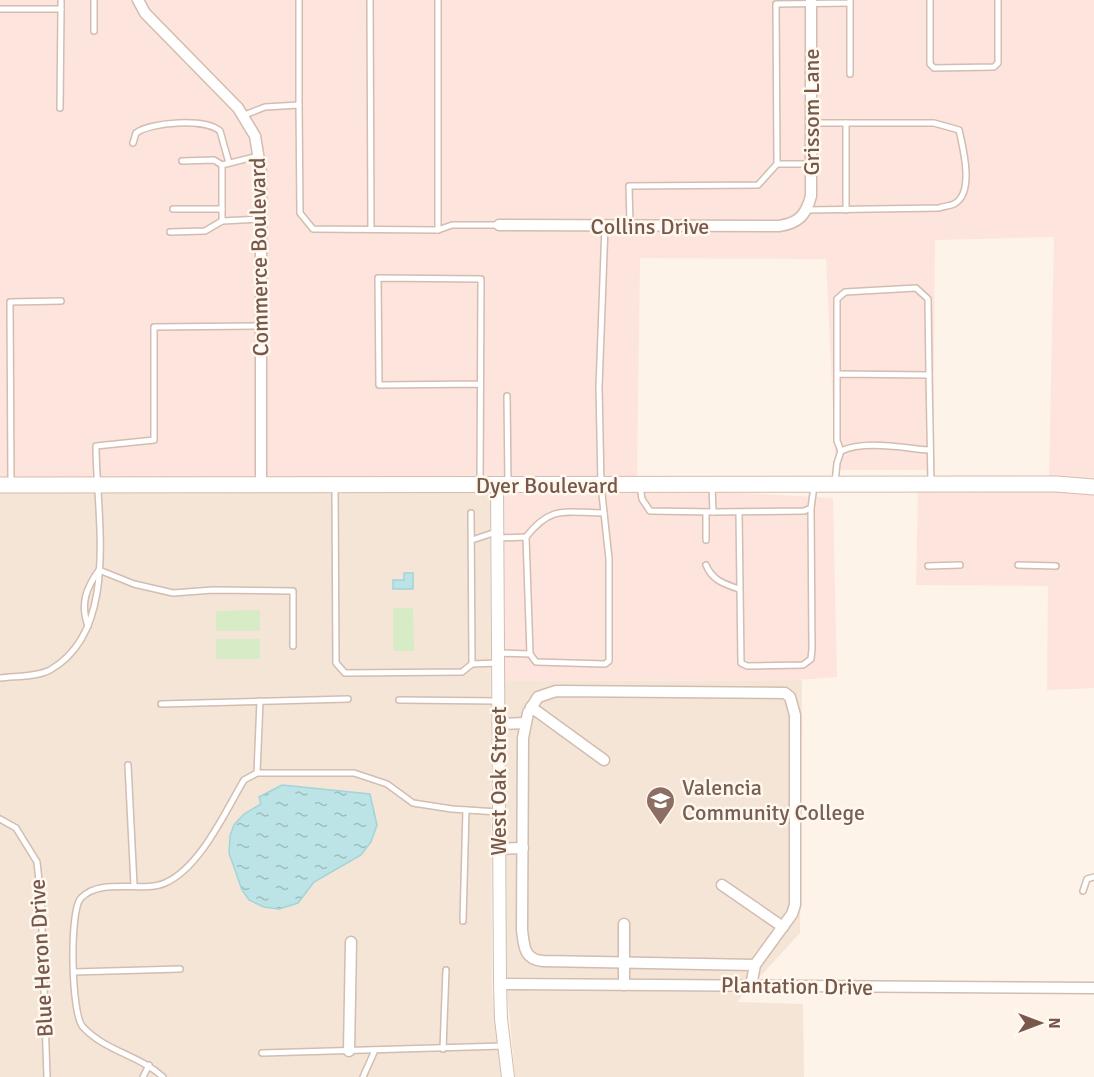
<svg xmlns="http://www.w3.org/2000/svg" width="1094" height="1077" viewBox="0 0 1094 1077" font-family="Signika,sans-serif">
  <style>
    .residential { fill: #f5e5d6 }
    .commercial { fill: #fde4dc }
    .pitch { fill: #d7ebc6 }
    .water { fill: url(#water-ripples); stroke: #a2d4d9; stroke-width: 1.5 }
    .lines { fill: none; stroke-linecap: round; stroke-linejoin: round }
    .service-casing { stroke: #d2bdb0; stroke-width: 8 }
    .minor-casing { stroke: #d2bdb0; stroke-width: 13 }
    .tertiary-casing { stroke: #d2bdb0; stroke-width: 14 }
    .secondary-casing { stroke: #d5bcad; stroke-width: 17 }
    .service { stroke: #fff; stroke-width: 5 }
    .minor { stroke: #fff; stroke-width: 10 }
    .tertiary { stroke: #fff; stroke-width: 12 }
    .secondary { stroke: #fff; stroke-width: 15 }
    .labels { text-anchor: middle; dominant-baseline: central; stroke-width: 5; stroke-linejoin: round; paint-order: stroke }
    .street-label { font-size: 22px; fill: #78584b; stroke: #fff8ef }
    .education-label { font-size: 22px; fill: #785e54; stroke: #fff8ef; text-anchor: start }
  </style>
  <defs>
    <pattern id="water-ripples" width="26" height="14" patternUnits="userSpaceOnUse" patternTransform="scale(1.5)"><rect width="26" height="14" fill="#bce4e7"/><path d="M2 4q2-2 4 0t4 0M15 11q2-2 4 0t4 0" fill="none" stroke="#9ebcbd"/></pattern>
  </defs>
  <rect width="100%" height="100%" fill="#fdf3e8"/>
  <g class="residential">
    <polygon points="490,491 492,990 501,1077 0,1077 0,492"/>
    <polygon points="802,680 800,933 757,980 507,977 505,681"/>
    <polygon points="507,990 745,992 737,1002 803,1004 804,1077 515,1077"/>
  </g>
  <g class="commercial">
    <polygon points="0,0 1094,0 1094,481 1049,478 1054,237 935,240 933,470 836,470 826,259 640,258 637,479 0,479"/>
    <polygon points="504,491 706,491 833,498 837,677 797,680 505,681"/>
    <polygon points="918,491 1055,491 1094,493 1094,688 1047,690 1048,586 916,585"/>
  </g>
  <g class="pitch">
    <polygon points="393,608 413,608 414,651 393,651"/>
    <polygon points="260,610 260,631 216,631 216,611"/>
    <rect x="216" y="639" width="44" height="20"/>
  </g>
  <g class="water">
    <polygon points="404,573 413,573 413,589 393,589 393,580 404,580"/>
    <polygon points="282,785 370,794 377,825 371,842 361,855 314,882 298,903 279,909 264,907 249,900 242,890 229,853 230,836 234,825 244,814 261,804 259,797"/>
  </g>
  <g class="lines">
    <defs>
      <g id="service">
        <polyline points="370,0 371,229"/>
        <polyline points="930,0 930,64 934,68 994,67 998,63 998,0"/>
        <polyline points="850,3 850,74"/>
        <polyline points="0,9 61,9 61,0"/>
        <polyline points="94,31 94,0"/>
        <polyline points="299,105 299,0"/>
        <polyline points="60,108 61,9"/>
        <polyline points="242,116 265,107 299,105 300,213 313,229 438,230 452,225 499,225"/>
        <polyline points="846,123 846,210"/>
        <path d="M133 143 136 133C151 122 205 118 220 131L229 163"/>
        <polyline points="258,156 222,165 222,221 261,219"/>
        <polyline points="182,161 214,160 222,165"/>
        <polyline points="811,164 777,164 776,4 850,3 850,0"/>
        <polyline points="173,209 222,209"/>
        <path d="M807 210 939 208C944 206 950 206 954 204 975 193 963 148 959 130L934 123H811"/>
        <polyline points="630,225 629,186 758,185 777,164"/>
        <polyline points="438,230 438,0"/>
        <polyline points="170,232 205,231 222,221"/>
        <polyline points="837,374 837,299 845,292 916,288 928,299 929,375"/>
        <polyline points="507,396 508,483"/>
        <path d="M841 451C865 440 903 448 929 450"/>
        <polyline points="11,483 10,302 61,301"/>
        <polyline points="480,483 481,279 378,278 379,385 480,384"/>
        <polyline points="835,483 837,463 841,451 837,441 837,374 929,375 931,483"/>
        <polyline points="335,487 336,663 345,673 462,672 472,664 471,513"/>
        <polyline points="640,487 642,499 650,511 713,512 712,486"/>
        <polyline points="713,512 804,511 811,508 814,486"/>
        <polyline points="739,513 741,663 747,666 803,665 811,659 812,649 811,508"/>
        <path d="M526 537C552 504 566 513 604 513"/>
        <polyline points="499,538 526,537 530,654"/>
        <polyline points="472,540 496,532"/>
        <polyline points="706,540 706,512"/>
        <path d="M706 565C712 580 724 584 739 589"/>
        <polyline points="1018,565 1056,566"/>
        <polyline points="928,566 960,565"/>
        <path d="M88 626C80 604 86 588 99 570L134 584 173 593 213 590 293 591V646"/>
        <polyline points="498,653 530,654 536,662 605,664 609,661 609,559 601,485 599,387 605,226"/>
        <polyline points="472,664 498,663"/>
        <path d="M0 678C15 676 37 677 50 670 121 630 96 514 96 446L154 440V327L261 326"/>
        <polyline points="399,700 498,701"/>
        <polyline points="161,704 348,699"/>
        <polyline points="128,765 134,885"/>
        <polyline points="257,773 260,701"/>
        <polyline points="0,819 16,828 37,862 41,899 47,1077"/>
        <polyline points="1083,891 1087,879 1094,877"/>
        <polyline points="463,921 466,810"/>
        <polyline points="74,972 180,969"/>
        <polyline points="443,1049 446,970"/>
        <polyline points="262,1053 503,1046"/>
        <polyline points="143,1077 149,1065"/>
        <path d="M163 1077C139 1055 105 1051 83 1027 71 1015 69 910 81 898 101 877 143 893 165 883 200 868 225 812 244 780L257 773H354L387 784 413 803 452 809 498 812"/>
        <polyline points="363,1077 375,1050"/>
      </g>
      <g id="minor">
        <polyline points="138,0 145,13 238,108 255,136 261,172 261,486"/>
        <path d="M499 225 779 226C799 223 806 215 811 196V0"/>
        <polyline points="531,707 604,760"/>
        <polyline points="498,724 525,723"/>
        <polyline points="498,849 523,848"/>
        <polyline points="722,885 783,927"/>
        <polyline points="624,924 624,985"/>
        <polyline points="500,984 1094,988"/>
        <path d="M751 986 755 965 792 914 795 905V715L790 697 785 693 556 691 538 697 528 713 523 738 522 930C524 946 524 960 543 961L755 965"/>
        <polyline points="349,1051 351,942"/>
      </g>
      <polyline id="tertiary" points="497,485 500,984 501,1019 508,1077"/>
      <polyline id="secondary" points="0,485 1056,484 1094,487"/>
    </defs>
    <use href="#service" class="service-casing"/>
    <use href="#minor" class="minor-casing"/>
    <use href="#tertiary" class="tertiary-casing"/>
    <use href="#secondary" class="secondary-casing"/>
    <use href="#service" class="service"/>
    <use href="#minor" class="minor"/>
    <use href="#tertiary" class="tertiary"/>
    <use href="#secondary" class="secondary"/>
  </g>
  <defs>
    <symbol id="school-pin" viewBox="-11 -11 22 30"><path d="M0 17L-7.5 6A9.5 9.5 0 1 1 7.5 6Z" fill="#8d6e63" stroke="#fff8ef"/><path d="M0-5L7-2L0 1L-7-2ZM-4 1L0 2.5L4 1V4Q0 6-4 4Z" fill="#fff"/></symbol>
  </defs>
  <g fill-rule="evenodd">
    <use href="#school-pin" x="644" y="784" width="33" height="45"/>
  </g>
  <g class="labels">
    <g class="street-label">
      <text transform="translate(811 112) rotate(-90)">Grissom Lane</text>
      <text x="650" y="226">Collins Drive</text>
      <text transform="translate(259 257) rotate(-91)">Commerce Boulevard</text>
      <text x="547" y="485">Dyer Boulevard</text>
      <text transform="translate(498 781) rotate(-90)">West Oak Street</text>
      <text transform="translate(41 958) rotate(-93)">Blue Heron Drive</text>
      <text transform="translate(797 986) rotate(1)">Plantation Drive</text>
    </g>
    <g class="education-label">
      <text x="682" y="787">Valencia<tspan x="682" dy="25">Community College</tspan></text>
    </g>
  </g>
  <g transform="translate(1040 1023) rotate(90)" stroke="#fff8ef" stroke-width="4.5" paint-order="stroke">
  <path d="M0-4.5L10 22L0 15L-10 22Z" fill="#78584b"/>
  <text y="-9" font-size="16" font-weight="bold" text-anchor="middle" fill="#78584b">N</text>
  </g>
</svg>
